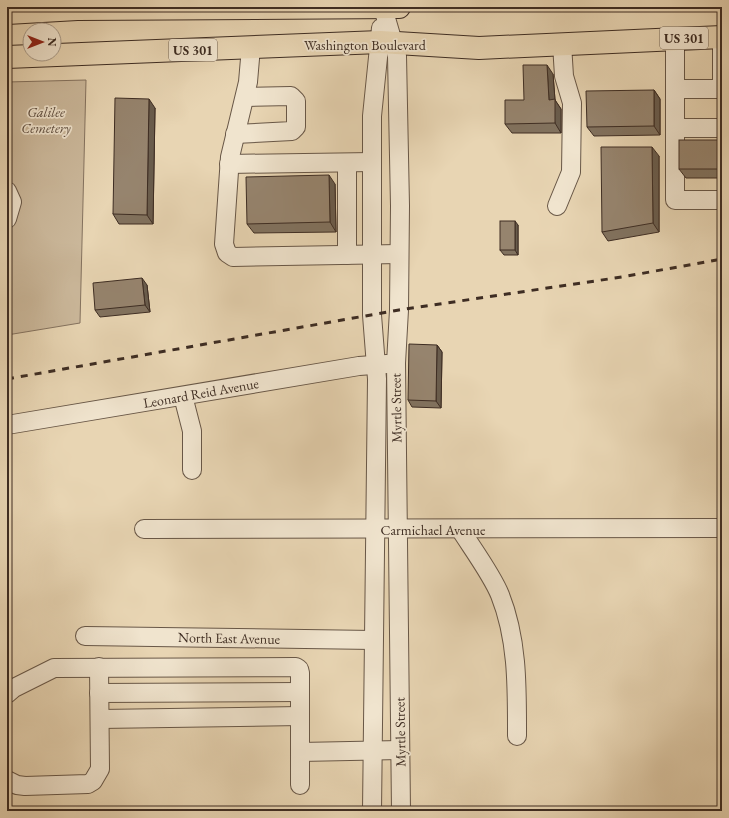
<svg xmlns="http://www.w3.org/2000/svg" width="729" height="818" viewBox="0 0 729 818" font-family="'EB Garamond',serif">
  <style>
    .green { fill: #cbb89b; stroke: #84725f }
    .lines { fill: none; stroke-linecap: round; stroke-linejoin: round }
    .minor-casing { stroke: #685747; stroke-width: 20 }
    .major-casing { stroke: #3e2d23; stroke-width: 24 }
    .minor { stroke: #f0e4ce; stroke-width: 18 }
    .major { stroke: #e8d5b3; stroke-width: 22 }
    .rail { stroke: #3e2d23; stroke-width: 3; stroke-dasharray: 7 7; stroke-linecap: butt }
    .wall { fill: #81725f; stroke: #3e2d23 }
    .shaded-wall { fill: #695c4d; stroke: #3e2d23 }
    .building { fill: #96846e; stroke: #3e2d23 }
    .labels { text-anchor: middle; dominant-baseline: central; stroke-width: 3.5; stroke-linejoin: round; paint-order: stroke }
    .shield { fill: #f0e4ce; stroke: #736456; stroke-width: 1 }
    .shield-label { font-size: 13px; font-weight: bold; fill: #3e2d23 }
    .street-label { font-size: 14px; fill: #3e2d23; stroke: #f0e4ce }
    .park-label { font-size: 14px; font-style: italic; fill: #5a493b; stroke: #f0e4ce }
  </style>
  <rect width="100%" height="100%" fill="#e8d5b3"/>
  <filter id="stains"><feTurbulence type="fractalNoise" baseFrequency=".005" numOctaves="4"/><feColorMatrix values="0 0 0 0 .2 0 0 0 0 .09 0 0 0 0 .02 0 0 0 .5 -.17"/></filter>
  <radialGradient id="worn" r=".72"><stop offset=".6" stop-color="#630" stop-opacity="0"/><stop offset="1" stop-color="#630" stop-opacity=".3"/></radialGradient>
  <polygon class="green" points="86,80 80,323 7,335 7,82"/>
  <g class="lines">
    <defs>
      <g id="minor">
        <polyline points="383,8 397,56 400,206 399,310 396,363 401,811"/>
        <polyline points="722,37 722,80"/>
        <polyline points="675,39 675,200 722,200"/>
        <polyline points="251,47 248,82 230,157 224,244 227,253 233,257 399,254"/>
        <polyline points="675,89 722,89"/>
        <polyline points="675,128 722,128"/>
        <polyline points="235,134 292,131 296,127 296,101 291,96 245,97"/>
        <polyline points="347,163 347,255"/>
        <polyline points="229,164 372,162"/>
        <polyline points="7,191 12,202 7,219"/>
        <polyline points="557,206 571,172 572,103 564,76 562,44"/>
        <polyline points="183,396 192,431 192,470"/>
        <polyline points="7,425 359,366 387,364"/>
        <polyline points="144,529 722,528"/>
        <path d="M460 529C472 548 492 575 500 595 518 640 517 689 517 736"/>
        <polyline points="85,636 373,640"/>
        <polyline points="99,693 300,692"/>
        <polyline points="7,694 14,688 54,668 296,667 299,669 300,673 300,785"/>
        <polyline points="100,719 300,716"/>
        <polyline points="300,752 400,750"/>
        <polyline points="7,780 17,785 25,786 88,784 93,781 100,769 99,667"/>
        <polyline points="372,811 377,379 372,315 372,116 381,28"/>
      </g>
      <g id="major">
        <polyline points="7,13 77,9 399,7"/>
        <polyline points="7,57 380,42 479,48 722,37"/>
      </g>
    </defs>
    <use href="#minor" class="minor-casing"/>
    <use href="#major" class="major-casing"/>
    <use href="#minor" class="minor"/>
    <use href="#major" class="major"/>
    <polyline class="rail" points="7,379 399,310 622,277 722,259"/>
  </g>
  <g class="wall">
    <polygon points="553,74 555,100 561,109 561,133 512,133 505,124 524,100"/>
    <polygon points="654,90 660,99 660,135 594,136 587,127"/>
    <polygon points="155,108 153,224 119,224 113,214"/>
    <polygon points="722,140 722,178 686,178 679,169"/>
    <polygon points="659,156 659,232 608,241 602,232"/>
    <polygon points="335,184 336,232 254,233 247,224"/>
    <polygon points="518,225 518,255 504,255 500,250"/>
    <polygon points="147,285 150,312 100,317 95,310"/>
    <polygon points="437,345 442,352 441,408 412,407 408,400"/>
  </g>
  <g class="shaded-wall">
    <polygon points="547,65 553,74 555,100 561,109 561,133 555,123 549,100"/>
    <polygon points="654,90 660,99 660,135 654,126"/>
    <polygon points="149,99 155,108 153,224 147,215"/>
    <polygon points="652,147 659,156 659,232 653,223"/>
    <polygon points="329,175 335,184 336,232 330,222"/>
    <polygon points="515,221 518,225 518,255 515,250"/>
    <polygon points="142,278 147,285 150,312 145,305"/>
    <polygon points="437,345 442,352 441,408 436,401"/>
  </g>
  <g class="building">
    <polygon points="523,65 547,65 549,100 555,99 555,123 505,124 505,100 524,100"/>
    <polygon points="654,90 654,126 587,127 586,91"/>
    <polygon points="115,98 149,99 147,215 113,214"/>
    <rect x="679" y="140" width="43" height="29"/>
    <polygon points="601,147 652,147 653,223 602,232"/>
    <polygon points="329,175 330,222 247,224 246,177"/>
    <rect x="500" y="221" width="15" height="29"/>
    <polygon points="142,278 145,305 95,310 93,283"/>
    <polygon points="409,344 437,345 436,401 408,400"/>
  </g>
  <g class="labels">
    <g class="shield">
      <rect x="660" y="27" width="48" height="22" rx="3"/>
      <rect x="169" y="39" width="48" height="22" rx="3"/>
    </g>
    <g class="shield-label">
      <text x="684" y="38">US 301</text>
      <text x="193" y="50">US 301</text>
    </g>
    <g class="street-label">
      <text x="365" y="45">Washington Boulevard</text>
      <text transform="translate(201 393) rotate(-10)">Leonard Reid Avenue</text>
      <text transform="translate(396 408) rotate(-91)">Myrtle Street</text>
      <text x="433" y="530">Carmichael Avenue</text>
      <text transform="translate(229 638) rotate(1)">North East Avenue</text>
      <text transform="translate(400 732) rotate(-91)">Myrtle Street</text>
    </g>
    <g class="park-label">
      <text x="46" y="112">Galilee<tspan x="46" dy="16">Cemetery</tspan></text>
    </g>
  </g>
  <rect width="729" height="818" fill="none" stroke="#e8d5b3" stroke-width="24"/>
  <rect x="8" y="8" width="713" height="802" fill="none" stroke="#3e2d23" stroke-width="2"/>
  <rect x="12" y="12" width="705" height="794" fill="none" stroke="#3e2d23"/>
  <g transform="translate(42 42) rotate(90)"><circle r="19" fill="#f0e4ce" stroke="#a99b8a"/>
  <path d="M0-3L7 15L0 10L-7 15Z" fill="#8f2418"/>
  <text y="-6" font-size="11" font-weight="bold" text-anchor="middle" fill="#3e2d23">N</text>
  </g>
  <rect width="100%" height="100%" filter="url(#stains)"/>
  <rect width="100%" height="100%" fill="url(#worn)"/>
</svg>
